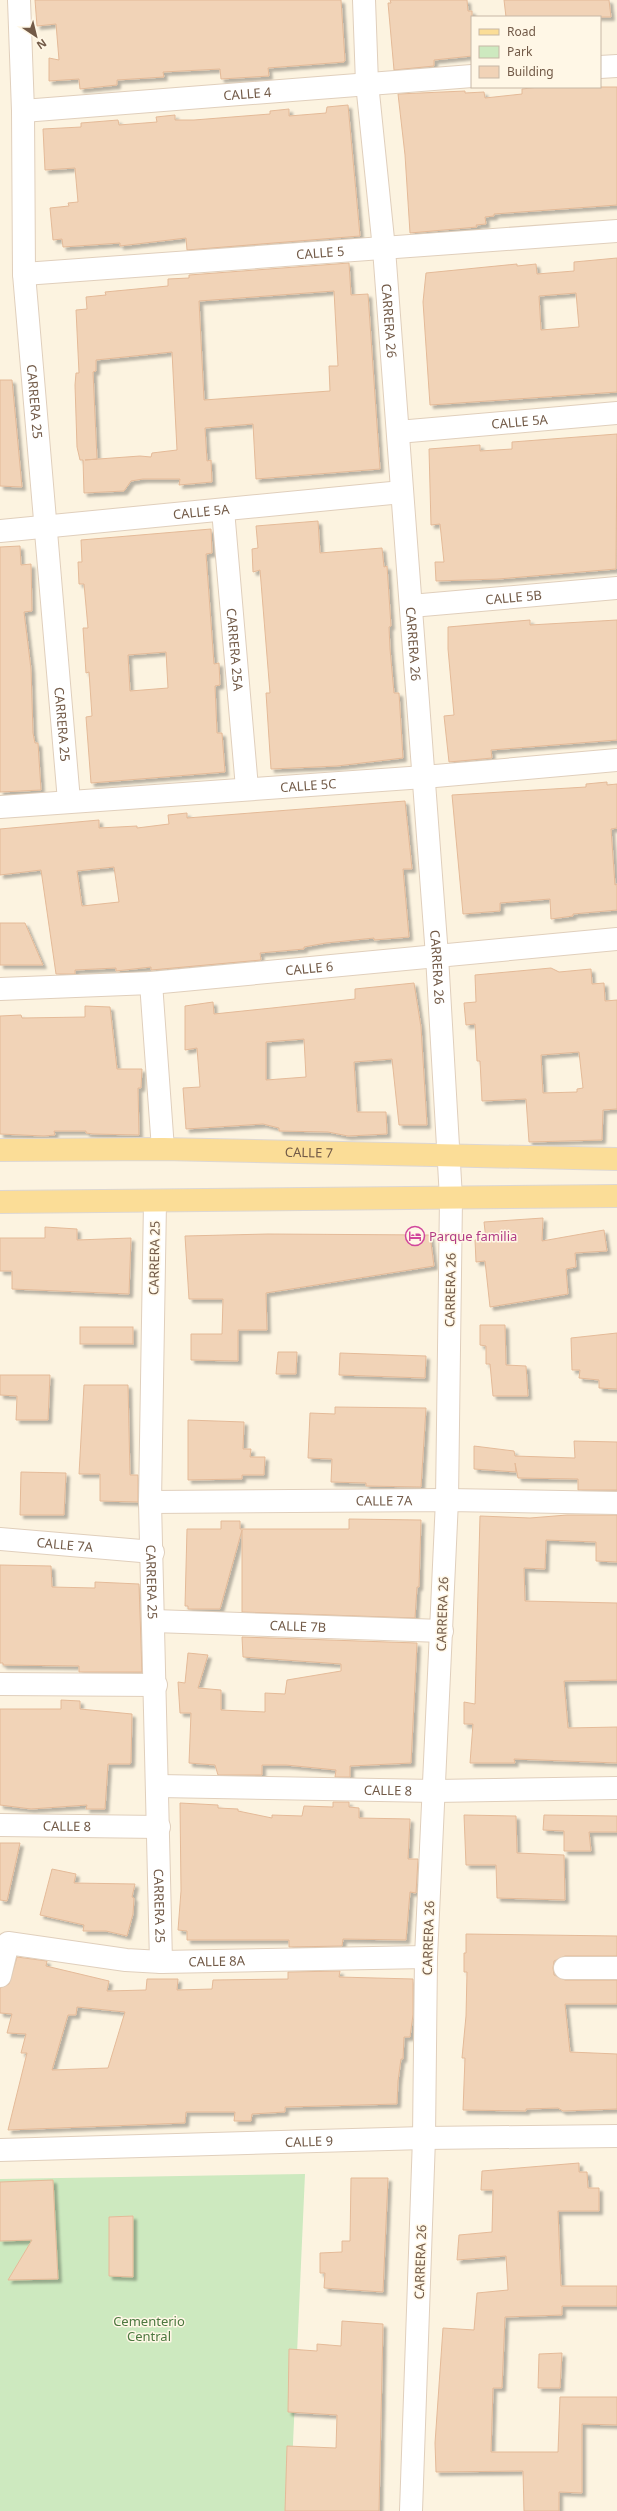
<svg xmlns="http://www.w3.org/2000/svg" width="617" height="2511" viewBox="0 0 617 2511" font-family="'Noto Sans',sans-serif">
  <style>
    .green { fill: #cde9bf }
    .building { fill: #f1d3b7; stroke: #e4ba98; fill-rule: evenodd; filter: url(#shadow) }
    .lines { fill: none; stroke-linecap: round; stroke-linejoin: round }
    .minor-casing { stroke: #e0cfbc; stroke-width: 24 }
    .major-casing { stroke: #ddd7d3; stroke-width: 24 }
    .minor { stroke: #fff; stroke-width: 22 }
    .major { stroke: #fbdd97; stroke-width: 22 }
    .labels { text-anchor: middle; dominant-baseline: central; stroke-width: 3; stroke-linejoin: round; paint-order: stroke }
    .street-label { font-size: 13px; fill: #725a47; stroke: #fff7e6 }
    .hotel-label { font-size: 13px; fill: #b23c85; stroke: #fff7e6; text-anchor: start }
    .park-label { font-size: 13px; fill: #4c7840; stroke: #fff7e6 }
  </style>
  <defs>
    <filter id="shadow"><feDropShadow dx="3.5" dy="3.5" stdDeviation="1" flood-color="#0004"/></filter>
  </defs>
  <rect width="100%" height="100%" fill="#fcf3e0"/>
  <polygon class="green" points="305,2174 290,2511 0,2511 0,2179"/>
  <g class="building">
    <polygon points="35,0 341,0 345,60 344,62 268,68 269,76 221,79 220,69 163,72 164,77 117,80 117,85 80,89 79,79 49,81 49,58 59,60 56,24 37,26"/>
    <polygon points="390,0 467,0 468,11 472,11 472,56 434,60 434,66 394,70 388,3 391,3"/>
    <polygon points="504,0 609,0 611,17 506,17"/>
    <polygon points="539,87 617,87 617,205 494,214 494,216 485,217 486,224 476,225 477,227 410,233 405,155 398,94 465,91 465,93 484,92 485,98 522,94 522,89"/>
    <polygon points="348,105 360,236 187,250 186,238 120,246 120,243 63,247 62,239 53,240 50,208 69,206 68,203 78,202 75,168 45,170 43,129 81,127 81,123 118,120 119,125 157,122 156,117 175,115 175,120 194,120 270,114 270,111 289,109 289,116 326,113 327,107"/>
    <path d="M617 258V392L430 405 423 302 426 273 517 264V266L536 264 537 274 574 271V262ZM576 293 579 327 541 330 539 296Z"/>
    <path d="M349 263 351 295 368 294 380 469 256 479 253 424 205 428 207 461 211 460 212 482 179 485 180 479H143L131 481 124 491 84 493 83 460H80L77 447 75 385 76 373H79L76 310 87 309 86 297 106 295 105 292 168 286V279L189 278V275ZM334 291 338 366H329L330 391 204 400 199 301ZM172 352 177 450 152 453 151 457 140 456 85 460 97 459 93 372 96 371V360Z"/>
    <polygon points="0,380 12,380 22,487 0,486"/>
    <polygon points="617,434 616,569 498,579 436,581 435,562 444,562 440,524 431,525 429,449 480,445 480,451 512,449 512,442"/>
    <polygon points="318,521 320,553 382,548 384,567 387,566 391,626 389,627 390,649 394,693 399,693 403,758 337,766 271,769 266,693 270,693 260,570 253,572 252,549 258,548 256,526"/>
    <path d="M211 529 212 553 206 554 214 664 219 663 220 685 215 686 217 733H222L225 772 91 783 86 717 92 716 89 672 86 673 83 628H88L84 584H79L78 562H82L81 540ZM166 652 168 688 130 691 128 655Z"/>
    <polygon points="20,546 21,565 31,564 32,611 24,612 31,669 33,733 35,743 38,743 41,790 0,792 0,547"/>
    <polygon points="530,620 530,625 617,620 617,740 491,750 492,758 449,762 444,716 454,715 448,649 448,627"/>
    <polygon points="607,782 607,785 617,784 617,828 611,829 615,885 617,884 617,910 573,914 573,916 551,919 550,899 500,903 500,911 463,914 452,795 586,787 586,784"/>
    <path d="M405 801 412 869H403L409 937 374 940V938L326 943 304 947V949L260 953 261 960 151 970V967L116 971V968L75 970V974H56L41 870 0 875V829L99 820V828L137 826V828L169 824 168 815 187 813V818ZM114 867 119 902 82 906 77 871Z"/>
    <polygon points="0,923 25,923 43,965 0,965"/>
    <path d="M551 968 559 972 591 969 592 984 604 983 605 1001 617 1000V1109L603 1110 602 1140 529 1142 526 1099 482 1101 480 1061H477L475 1024 466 1025 464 1003 476 1002 475 975ZM579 1052 583 1088 577 1089V1092L543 1093 541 1055Z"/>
    <path d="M414 983 421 1027 427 1125H399L392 1059 354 1062 357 1112H386L387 1134 348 1136 328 1132 279 1131V1128L263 1124 186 1129 183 1088 200 1087 197 1048 185 1050V1006L213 1002 214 1014 272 1008 355 999V989ZM304 1039 306 1077 266 1080V1042Z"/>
    <polygon points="85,1006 110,1007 117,1069 142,1069 141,1088 138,1088 139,1135 93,1134 86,1133 86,1131 54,1131 55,1135 44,1136 0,1134 0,1016 21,1015 22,1018 85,1017"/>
    <polygon points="543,1218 542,1241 604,1230 607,1251 575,1253 576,1267 566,1269 568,1294 490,1307 485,1261 476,1262 475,1240 486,1240 484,1222"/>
    <polygon points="45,1227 77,1229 77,1240 131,1238 129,1294 12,1289 12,1271 0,1271 0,1238 45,1238"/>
    <polygon points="268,1234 430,1235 434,1266 266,1293 267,1330 238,1330 238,1361 191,1360 191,1334 222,1334 223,1299 189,1299 185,1236"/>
    <polygon points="480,1325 505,1325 506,1365 526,1366 528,1396 493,1396 490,1364 486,1364 486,1346 480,1345"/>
    <rect x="80" y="1327" width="53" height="17"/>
    <polygon points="617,1333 617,1389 599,1388 599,1380 579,1378 580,1370 572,1370 571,1338"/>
    <polygon points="278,1352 297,1352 296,1374 276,1374"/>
    <polygon points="340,1353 426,1356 425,1378 339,1375"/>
    <polygon points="0,1375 50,1375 48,1420 16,1420 17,1396 0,1395"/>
    <polygon points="84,1385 128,1385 130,1475 138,1475 138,1502 100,1501 100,1474 79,1474"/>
    <polygon points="335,1407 426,1408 421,1487 366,1486 366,1483 331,1482 332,1459 308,1458 310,1413 335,1414"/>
    <polygon points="188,1420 244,1422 243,1449 251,1449 250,1457 265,1457 264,1475 242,1475 242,1479 188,1480"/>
    <polygon points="574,1441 617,1442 617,1490 578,1490 578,1479 518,1478 515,1463 516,1472 474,1469 474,1446 514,1451 515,1456 575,1458"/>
    <polygon points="21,1472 66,1473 64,1515 20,1515"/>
    <polygon points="567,1515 617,1515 617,1562 596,1561 596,1542 546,1540 545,1569 524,1568 525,1601 617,1603 617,1680 564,1681 568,1728 617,1727 617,1763 514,1759 515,1763 470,1763 473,1724 464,1724 464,1702 475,1704 480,1516 530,1518"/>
    <polygon points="349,1519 421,1520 419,1587 417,1587 415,1618 242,1612 242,1530 220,1609 188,1609 188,1606 185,1606 187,1529 221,1529 221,1521 240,1521 240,1529 349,1529"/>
    <polygon points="0,1565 51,1566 52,1587 95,1588 95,1582 139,1584 142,1672 79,1672 79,1666 3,1665 3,1663 0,1663"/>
    <polygon points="242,1637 417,1643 411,1763 350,1766 350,1777 335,1777 336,1770 286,1765 262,1765 262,1775 218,1775 215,1765 189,1763 191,1713 180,1713 178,1682 185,1683 188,1653 208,1655 198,1688 221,1690 221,1710 265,1712 265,1693 285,1694 287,1680 341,1671 341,1664 243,1657"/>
    <polygon points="61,1700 80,1701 80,1709 132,1714 131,1762 130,1764 108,1764 105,1809 86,1809 87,1805 31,1809 0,1805 0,1709 61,1709"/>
    <polygon points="333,1802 349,1802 349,1807 359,1808 359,1818 410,1819 408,1859 418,1859 416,1893 410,1892 406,1940 343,1939 342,1946 289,1947 289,1940 187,1940 187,1931 178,1930 181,1891 180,1803 218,1805 218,1808 238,1809 238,1811 272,1818 272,1815 302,1816 304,1806 333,1807"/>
    <polygon points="464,1815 516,1816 517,1853 564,1855 565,1900 497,1898 496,1865 466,1865"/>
    <polygon points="544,1815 617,1816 617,1832 589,1832 591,1851 564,1851 564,1831 543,1830"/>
    <polygon points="0,1843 20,1843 7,1901 0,1900"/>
    <polygon points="52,1869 76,1874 74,1883 135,1884 132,1897 134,1898 133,1914 127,1936 106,1931 83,1931 84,1925 40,1915"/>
    <polygon points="466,1934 617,1936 617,1956 565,1956 554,1961 553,1968 554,1975 565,1980 617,1980 617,2004 565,2004 570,2052 617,2054 617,2109 563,2111 558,2108 526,2109 526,2111 463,2110 465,2058 462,2058 466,2016 467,1972 464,1972 464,1953 466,1953"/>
    <path d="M17 1957 47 1961 46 1966 109 1981 107 1991 146 1990 147 1979H178L177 1990 212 1989 213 1980 288 1979V1972L340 1971 339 1977 413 1979V2015L410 2037H404L403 2059H401L398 2081 397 2104 285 2107V2112L252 2114 251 2121H234L235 2112H186L185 2123 8 2130 27 2053H21L26 2034 7 2033 12 2014 0 2013V1988L9 1984ZM77 2007 125 2012 108 2068 52 2070 68 2015H76Z"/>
    <polygon points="579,2163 579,2172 587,2172 588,2188 599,2188 599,2211 558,2211 561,2286 617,2286 617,2306 562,2306 562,2315 505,2317 502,2388 493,2388 491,2452 558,2452 560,2397 617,2397 617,2425 582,2424 582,2493 559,2492 559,2511 524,2511 523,2471 436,2472 435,2443 443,2328 474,2330 477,2293 508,2290 506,2256 457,2260 459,2235 492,2232 493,2190 481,2190 482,2171"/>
    <polygon points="351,2178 388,2178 383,2292 324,2288 325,2273 320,2273 320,2253 342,2252 342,2241 350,2241"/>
    <polygon points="53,2180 58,2279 8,2280 32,2240 0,2241 0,2182"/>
    <polygon points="133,2216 133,2277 109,2276 109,2217"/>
    <polygon points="342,2321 383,2324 379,2511 285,2511 287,2446 336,2448 337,2415 288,2412 289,2349 317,2351 317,2344 341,2346"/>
    <polygon points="562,2353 560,2388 538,2388 539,2354"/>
  </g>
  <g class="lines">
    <defs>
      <g id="minor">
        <path id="s1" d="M19 0 23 111 24 274 69 801"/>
        <path id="s2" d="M364 0 367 83 384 249 437 956 451 1198 447 1500 426 1957 424 2138 411 2511"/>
        <polyline points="600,67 617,66"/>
        <path id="s3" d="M23 111 472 76"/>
        <path id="s4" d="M24 274 617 231"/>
        <path id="s5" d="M398 432 617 413"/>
        <path id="s6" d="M223 510 247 788"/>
        <path id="s7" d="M0 531 402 492"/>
        <path id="s8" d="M411 606 617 588"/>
        <path id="s9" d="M0 807 424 777 617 760"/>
        <polyline points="151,983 163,1149"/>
        <path id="s10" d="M0 989 151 983 617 939"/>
        <path id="s11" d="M155 1202 150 1502 161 1962"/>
        <path id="s12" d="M150 1502 447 1500 617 1503"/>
        <path id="s13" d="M0 1539 153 1552"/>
        <path id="s14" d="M154 1621 442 1631"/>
        <polyline points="0,1684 156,1685"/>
        <path id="s15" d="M159 1786 435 1791 617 1788"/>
        <path id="s16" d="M0 1825 159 1827"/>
        <polyline points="565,1968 617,1968"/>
        <path id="s17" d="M0 1976 8 1943 126 1960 161 1962 426 1957"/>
        <path id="s18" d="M0 2150 424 2138 617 2136"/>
      </g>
      <g id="major">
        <path id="s19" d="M0 1150 163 1149 617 1159"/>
        <polyline points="0,1202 617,1196"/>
      </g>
    </defs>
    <use href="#minor" class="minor-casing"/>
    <use href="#major" class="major-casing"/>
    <use href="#minor" class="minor"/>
    <use href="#major" class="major"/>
  </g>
  <defs>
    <symbol id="hotel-ring" viewBox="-11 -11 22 22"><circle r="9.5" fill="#fff7e6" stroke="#d1479c" stroke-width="1.5"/><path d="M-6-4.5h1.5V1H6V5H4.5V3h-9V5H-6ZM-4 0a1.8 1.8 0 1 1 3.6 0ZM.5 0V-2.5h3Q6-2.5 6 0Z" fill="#d1479c"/></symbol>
  </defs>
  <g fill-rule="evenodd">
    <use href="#hotel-ring" x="404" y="1225" width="22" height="22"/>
  </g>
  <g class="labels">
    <g class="street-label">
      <text stroke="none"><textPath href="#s3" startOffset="225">CALLE 4</textPath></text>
      <text stroke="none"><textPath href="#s4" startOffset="297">CALLE 5</textPath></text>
      <text stroke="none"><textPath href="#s2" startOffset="322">CARRERA 26</textPath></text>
      <text stroke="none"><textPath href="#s1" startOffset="402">CARRERA 25</textPath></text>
      <text stroke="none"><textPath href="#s5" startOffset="122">CALLE 5A</textPath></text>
      <text stroke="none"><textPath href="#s7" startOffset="202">CALLE 5A</textPath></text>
      <text stroke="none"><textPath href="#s8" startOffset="103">CALLE 5B</textPath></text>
      <text stroke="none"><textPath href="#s2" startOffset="646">CARRERA 26</textPath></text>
      <text stroke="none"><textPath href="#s6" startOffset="140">CARRERA 25A</textPath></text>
      <text stroke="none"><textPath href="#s1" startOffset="726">CARRERA 25</textPath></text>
      <text stroke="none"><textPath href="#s9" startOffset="309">CALLE 5C</textPath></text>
      <text stroke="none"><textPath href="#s2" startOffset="970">CARRERA 26</textPath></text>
      <text stroke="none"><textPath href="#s10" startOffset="310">CALLE 6</textPath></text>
      <text stroke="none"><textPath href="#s19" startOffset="309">CALLE 7</textPath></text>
      <text transform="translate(154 1258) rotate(-89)">CARRERA 25</text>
      <text transform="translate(450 1290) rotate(-89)">CARRERA 26</text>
      <text stroke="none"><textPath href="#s12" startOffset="234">CALLE 7A</textPath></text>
      <text stroke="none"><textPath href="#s13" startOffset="65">CALLE 7A</textPath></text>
      <text stroke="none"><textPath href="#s11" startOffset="380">CARRERA 25</textPath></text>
      <text transform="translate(442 1614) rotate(-88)">CARRERA 26</text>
      <text stroke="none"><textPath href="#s14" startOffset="144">CALLE 7B</textPath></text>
      <text stroke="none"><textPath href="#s15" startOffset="229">CALLE 8</textPath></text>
      <text stroke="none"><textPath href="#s16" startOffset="67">CALLE 8</textPath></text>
      <text stroke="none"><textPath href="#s11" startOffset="704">CARRERA 25</textPath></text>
      <text transform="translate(428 1938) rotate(-88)">CARRERA 26</text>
      <text stroke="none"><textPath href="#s17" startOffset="244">CALLE 8A</textPath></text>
      <text stroke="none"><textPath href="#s18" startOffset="309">CALLE 9</textPath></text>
      <text transform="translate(420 2262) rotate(-88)">CARRERA 26</text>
    </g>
    <g class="hotel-label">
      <text x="429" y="1236">Parque familia</text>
    </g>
    <g class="park-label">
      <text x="149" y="2321">Cementerio<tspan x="149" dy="15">Central</tspan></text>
    </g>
  </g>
  <rect x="471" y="16" width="130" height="72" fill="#fff7e6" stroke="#c7b8a6"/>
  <rect x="479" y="29" width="20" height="6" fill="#fbdd97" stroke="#c7b8a6"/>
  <text x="507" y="36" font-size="12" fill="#725a47">Road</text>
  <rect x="479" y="46" width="20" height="12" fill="#cde9bf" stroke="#c7b8a6"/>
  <text x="507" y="56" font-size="12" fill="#725a47">Park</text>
  <rect x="479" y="66" width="20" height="12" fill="#f1d3b7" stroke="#c7b8a6"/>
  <text x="507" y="76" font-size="12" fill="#725a47">Building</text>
  <g transform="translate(36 36) rotate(145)" stroke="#fff7e6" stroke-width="3" paint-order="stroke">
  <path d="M0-3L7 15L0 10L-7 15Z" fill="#725a47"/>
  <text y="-6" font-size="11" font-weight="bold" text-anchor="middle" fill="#725a47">N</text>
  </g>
</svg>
